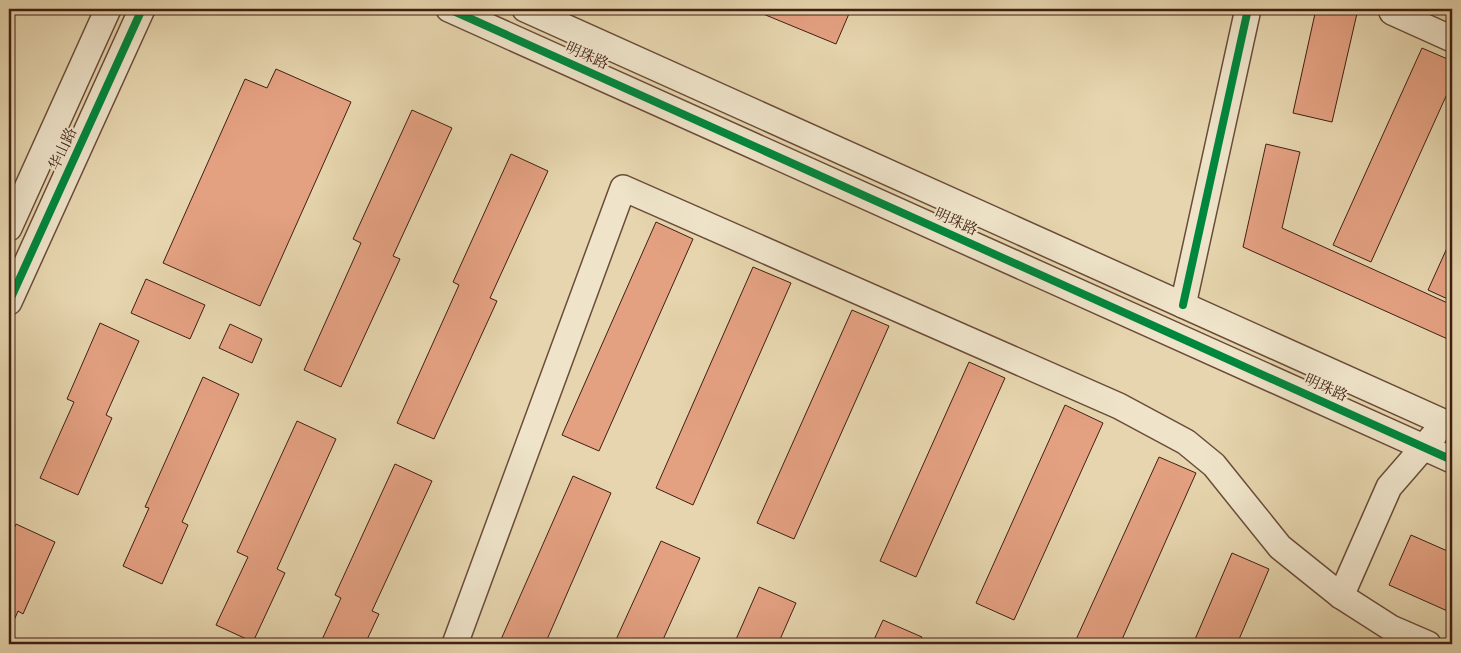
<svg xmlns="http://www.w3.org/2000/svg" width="1461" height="653" viewBox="0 0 1461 653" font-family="'Libre Bodoni','Noto Serif SC',serif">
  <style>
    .building { fill: #e4a182; stroke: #411f12 }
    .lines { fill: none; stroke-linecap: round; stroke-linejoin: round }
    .minor-casing { stroke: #6a4c39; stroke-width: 28 }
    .minor { stroke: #efe4ca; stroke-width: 25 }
    .cycleway-casing { stroke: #efe4ca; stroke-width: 11 }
    .cycleway { stroke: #00873e; stroke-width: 8 }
    .labels { text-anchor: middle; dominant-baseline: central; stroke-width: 4; stroke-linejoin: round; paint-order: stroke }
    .street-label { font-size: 15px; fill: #411f12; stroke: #efe4ca }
  </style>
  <rect width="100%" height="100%" fill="#e6d5ae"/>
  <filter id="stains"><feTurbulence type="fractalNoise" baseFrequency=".004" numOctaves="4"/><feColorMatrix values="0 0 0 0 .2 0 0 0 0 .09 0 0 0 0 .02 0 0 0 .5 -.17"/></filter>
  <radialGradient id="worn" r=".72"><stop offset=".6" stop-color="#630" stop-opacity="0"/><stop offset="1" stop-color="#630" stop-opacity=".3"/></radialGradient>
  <g class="building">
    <polygon points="751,9 851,9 836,44"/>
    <polygon points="1316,9 1358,9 1332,122 1293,113"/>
    <polygon points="1430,9 1452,9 1452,14"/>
    <polygon points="1422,48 1452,61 1452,83 1371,262 1333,245"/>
    <polygon points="276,69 351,102 260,306 163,263 245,79 267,88"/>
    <polygon points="412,110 452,128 393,256 400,259 341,387 304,370 361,243 353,239"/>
    <polygon points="1266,144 1300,152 1282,228 1452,305 1452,341 1243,247"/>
    <polygon points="511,154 548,171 490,298 497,301 434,439 397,423 459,285 453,282"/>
    <polygon points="656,222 693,239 599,451 562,435"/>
    <polygon points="1452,237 1452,301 1428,290"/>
    <polygon points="753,267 791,283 693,505 656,488"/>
    <polygon points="146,279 205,305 190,339 131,313"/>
    <polygon points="852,310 889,326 794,539 757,523"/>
    <polygon points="100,323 139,341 106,415 112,418 78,495 40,478 74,402 67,399"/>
    <polygon points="230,324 262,339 252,363 219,348"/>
    <polygon points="969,362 1005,378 916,577 880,561"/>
    <polygon points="203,377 239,394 182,522 188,525 162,584 123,566 149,508 145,507"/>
    <polygon points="1065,405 1103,423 1014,620 976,603"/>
    <polygon points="297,421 336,439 277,569 285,573 253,642 216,625 248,557 237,552"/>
    <polygon points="1159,457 1196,473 1120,644 1074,644"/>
    <polygon points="395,464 432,481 372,611 379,614 365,644 320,644 341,598 335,595"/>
    <polygon points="573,476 611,493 545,644 499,644"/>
    <polygon points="16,524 55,542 23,614 18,611 9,632 9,540"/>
    <polygon points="1411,535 1452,553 1452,613 1389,585"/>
    <polygon points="661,541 700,558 661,644 614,644"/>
    <polygon points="1232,553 1269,569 1237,644 1193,644"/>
    <polygon points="759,587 796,603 778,644 734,644"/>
    <polygon points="883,620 922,637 918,644 872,644"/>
    <polygon points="90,639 102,644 88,644"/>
  </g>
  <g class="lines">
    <defs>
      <g id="minor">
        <polyline points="449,9 1452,460"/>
        <polyline points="525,9 1452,426"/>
        <polyline points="1393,9 1392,12 1452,39"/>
        <polyline points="9,228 108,9"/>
        <polyline points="9,302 142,9"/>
        <polyline points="1183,305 1248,9"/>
        <polyline points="1341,596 1389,487 1435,434"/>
        <polyline points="455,644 623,188 1119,406 1186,442 1214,465 1280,547 1341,596 1391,628 1428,644"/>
      </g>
    </defs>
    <use href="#minor" class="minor-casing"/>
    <use href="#minor" class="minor"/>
    <defs>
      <g id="cycleway">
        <polyline points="449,9 1452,460"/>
        <polyline points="9,302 142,9"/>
        <polyline points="1183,305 1248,9"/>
      </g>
    </defs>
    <use href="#cycleway" class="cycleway-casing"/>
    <use href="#cycleway" class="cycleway"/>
  </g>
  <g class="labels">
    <g class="street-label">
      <text transform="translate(587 56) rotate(24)">明珠路</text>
      <text transform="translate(63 149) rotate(-65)">华山路</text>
      <text transform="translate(956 222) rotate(24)">明珠路</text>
      <text transform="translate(1326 388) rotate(24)">明珠路</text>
    </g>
  </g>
  <rect width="1461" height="653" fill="none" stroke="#e6d5ae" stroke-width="30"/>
  <rect x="10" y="10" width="1441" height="633" fill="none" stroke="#411f12" stroke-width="2.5"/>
  <rect x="15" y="15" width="1431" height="623" fill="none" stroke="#411f12"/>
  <rect width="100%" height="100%" filter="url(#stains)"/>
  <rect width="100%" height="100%" fill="url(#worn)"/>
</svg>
